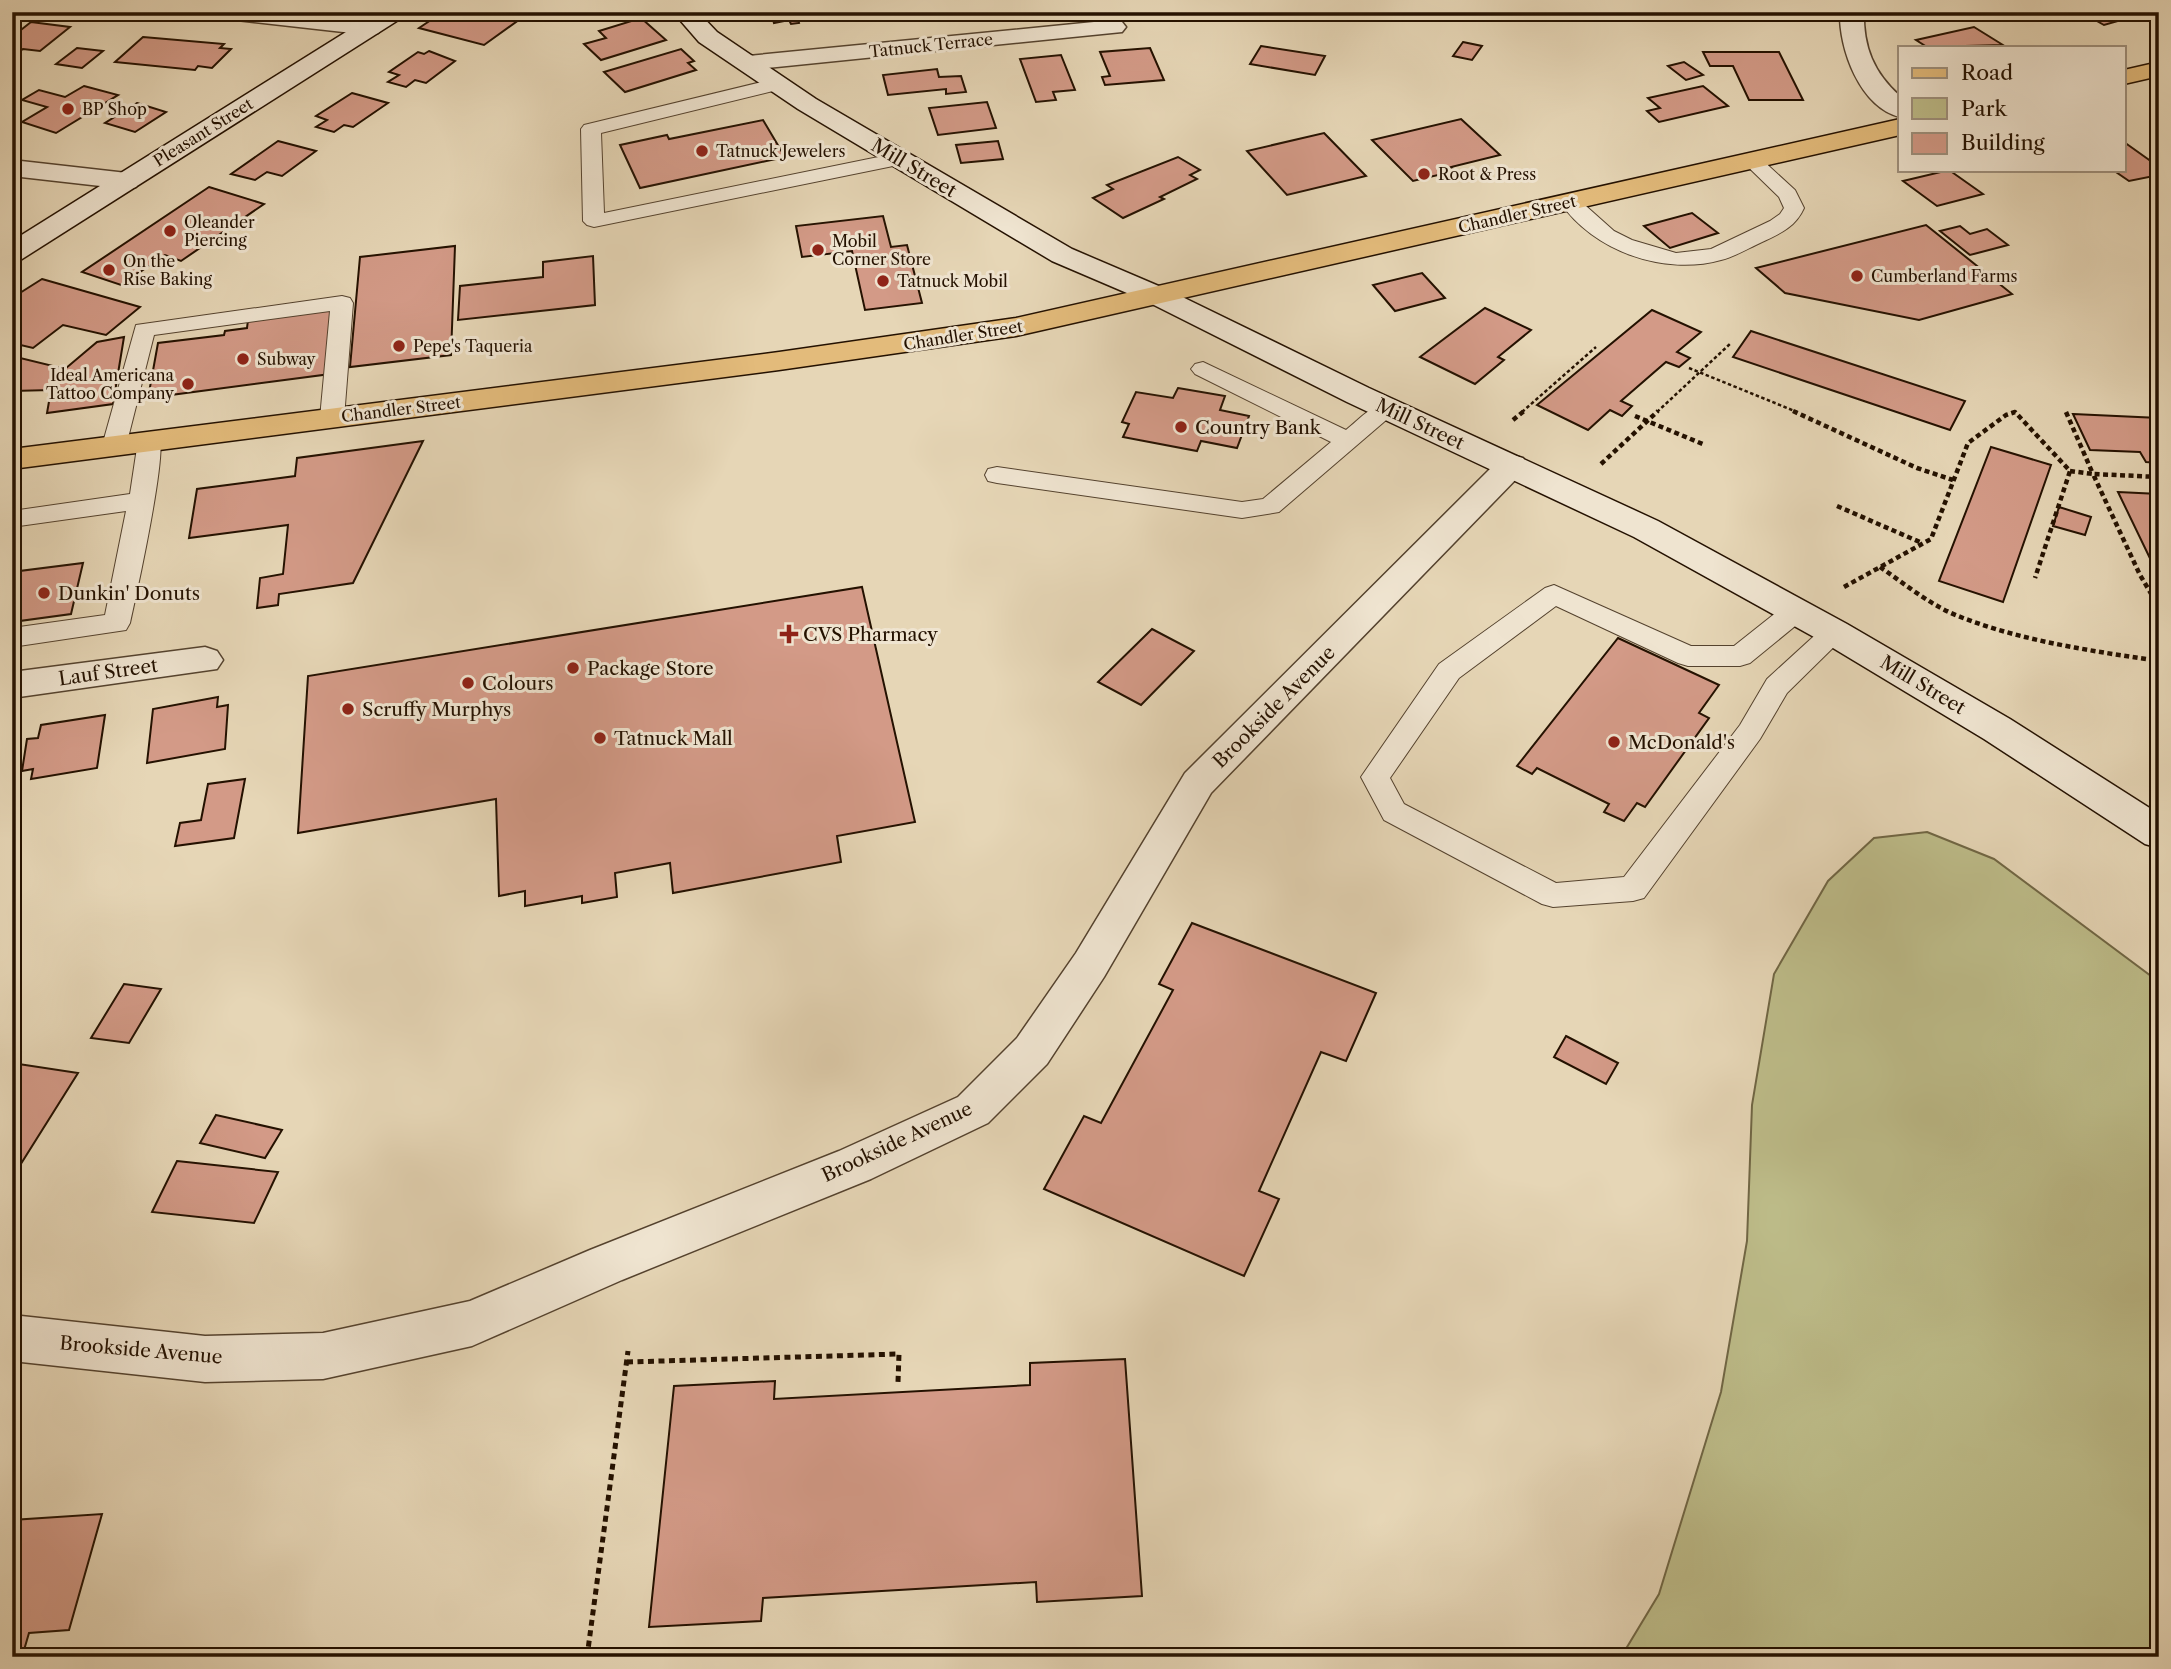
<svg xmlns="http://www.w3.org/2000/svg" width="2171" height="1669" viewBox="0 0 2171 1669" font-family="'Libre Caslon Text',serif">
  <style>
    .green { fill: #bdbc89; stroke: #706644; stroke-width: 2 }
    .building { fill: #d39a87; stroke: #241100; stroke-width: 2 }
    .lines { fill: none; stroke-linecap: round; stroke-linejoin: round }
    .lane-casing { stroke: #54422e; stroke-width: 2 }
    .street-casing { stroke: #54422e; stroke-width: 3 }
    .secondary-casing { stroke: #241100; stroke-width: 3 }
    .primary-casing { stroke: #241100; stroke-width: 3 }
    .path-far2 { stroke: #241100; stroke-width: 2.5; stroke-dasharray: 3.5 2.5; stroke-linecap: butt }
    .path-far1 { stroke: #241100; stroke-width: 4.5; stroke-dasharray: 5 3.5; stroke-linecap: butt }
    .path { stroke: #241100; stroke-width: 5; stroke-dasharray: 6 4.5; stroke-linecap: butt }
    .lane { fill: #efe4d0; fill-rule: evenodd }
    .street { fill: #efe4d0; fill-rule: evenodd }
    .secondary { fill: #efe4d0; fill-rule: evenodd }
    .primary { fill: #e3bb7b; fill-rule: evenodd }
    .poi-dot { fill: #8f2418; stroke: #efe4d0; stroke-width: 2.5 }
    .labels { text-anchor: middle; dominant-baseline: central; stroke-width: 6; stroke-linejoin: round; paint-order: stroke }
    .far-street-label { font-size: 16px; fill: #241100; stroke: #efe4d0 }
    .far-poi-label { font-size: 16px; fill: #241100; stroke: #efe4d0; text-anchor: start }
    .street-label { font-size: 19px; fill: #241100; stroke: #efe4d0 }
    .poi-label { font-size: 19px; fill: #241100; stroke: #efe4d0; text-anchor: start }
  </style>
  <rect width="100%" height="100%" fill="#e6d6b6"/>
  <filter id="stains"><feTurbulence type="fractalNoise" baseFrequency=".00286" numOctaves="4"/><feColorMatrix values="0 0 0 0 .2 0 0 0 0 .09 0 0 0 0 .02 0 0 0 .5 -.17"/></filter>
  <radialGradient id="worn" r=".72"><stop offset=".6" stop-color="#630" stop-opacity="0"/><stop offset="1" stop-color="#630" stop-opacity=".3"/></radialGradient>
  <polygon class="green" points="1927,832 1994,859 2159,982 2159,1657 1621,1657 1659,1594 1721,1392 1747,1241 1752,1105 1774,974 1828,881 1874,838"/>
  <g class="building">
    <polygon points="443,12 530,12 484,45 419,28"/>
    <polygon points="771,12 838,12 839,14 798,19 799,23 791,24 789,20 774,23"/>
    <polygon points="2081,12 2138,12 2135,13 2139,15 2104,25"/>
    <polygon points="641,18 666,40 601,60 584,44 606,38 599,31"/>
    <polygon points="31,22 70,27 40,51 23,49 12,55 12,37"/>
    <polygon points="1974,27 2003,45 1927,47 1916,40"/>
    <polygon points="143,37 224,44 220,48 231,49 212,68 198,66 195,70 115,62"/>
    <polygon points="1463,42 1482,46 1472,60 1453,56"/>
    <polygon points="1261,46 1325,56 1315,75 1250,64"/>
    <polygon points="77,48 103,51 82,68 56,64"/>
    <polygon points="1150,48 1164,80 1105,85 1102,77 1110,76 1100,52"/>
    <polygon points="681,49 694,61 688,63 696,70 625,92 604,72"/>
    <polygon points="429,51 455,61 426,83 415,80 406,87 388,82 399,75 389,72 418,52 424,54"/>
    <polygon points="1703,52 1779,52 1803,100 1749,100 1733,66 1710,66"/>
    <polygon points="1061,55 1075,90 1053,92 1056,100 1036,102 1020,59"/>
    <polygon points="1684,62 1703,75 1686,80 1668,66"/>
    <polygon points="937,69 939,77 961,76 966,92 946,94 946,89 888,95 883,75"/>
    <polygon points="84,86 118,95 56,133 22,122 47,107 22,100 39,90 65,97"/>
    <polygon points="1703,86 1728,106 1659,122 1647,111 1660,108 1648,98"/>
    <polygon points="352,93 388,103 353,127 344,125 334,132 316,127 327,120 316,116"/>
    <polygon points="987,102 996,128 938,135 929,108"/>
    <polygon points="137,103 166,112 135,132 105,123"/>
    <polygon points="1461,119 1500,155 1451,167 1455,171 1413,181 1372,140"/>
    <polygon points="763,120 785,157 640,188 620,145 667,135 669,139"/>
    <polygon points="1324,133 1366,176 1287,195 1247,151"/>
    <polygon points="278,141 316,151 282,176 267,172 255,180 231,174"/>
    <polygon points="998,141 1003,159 961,163 956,145"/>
    <polygon points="2124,142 2159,167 2159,175 2129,181 2113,170 2124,170"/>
    <polygon points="1178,157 1200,170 1190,175 1197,179 1160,197 1164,199 1123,218 1093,198 1113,189 1107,185"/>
    <polygon points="1949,170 1983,194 1937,206 1903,181"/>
    <polygon points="209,187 264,204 181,261 165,255 121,285 82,272"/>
    <polygon points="1692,213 1718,233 1670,248 1644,226"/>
    <polygon points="883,216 891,247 907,245 922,303 865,310 852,251 802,257 796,226"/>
    <polygon points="1926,225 2012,294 1919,320 1785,293 1756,268"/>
    <polygon points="1960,226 1970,234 1987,229 2008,245 1970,255 1940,231"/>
    <polygon points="455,246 451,355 350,367 360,257"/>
    <polygon points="593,256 595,305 458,320 460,286 543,277 543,262"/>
    <polygon points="1422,273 1445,298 1395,311 1373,285"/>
    <polygon points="42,279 140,307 106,335 63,325 33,348 12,343 12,298"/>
    <polygon points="1485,308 1531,330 1498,357 1504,360 1475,384 1420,357"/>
    <polygon points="335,309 330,374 148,398 158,343 224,335 225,331 247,328 248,320"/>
    <polygon points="1652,310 1701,332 1677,352 1690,358 1679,367 1666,362 1621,401 1632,406 1622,416 1610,410 1588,430 1537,405"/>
    <polygon points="1751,331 1965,401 1950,430 1733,357"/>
    <polygon points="124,337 113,404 47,413 51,390 12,391 12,356 65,369 97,342"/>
    <polygon points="1178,388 1225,396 1220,410 1249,416 1237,448 1201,441 1197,451 1123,437 1129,424 1122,422 1136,392 1173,398"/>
    <polygon points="2073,414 2159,418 2159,463 2146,462 2140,452 2090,450"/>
    <polygon points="423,441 353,583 279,594 278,605 257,608 260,578 283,574 288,525 189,538 197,489 295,476 297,458"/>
    <polygon points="1991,447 2051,465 2003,602 1939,581"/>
    <polygon points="2118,492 2159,494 2159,577"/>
    <polygon points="2059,507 2091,517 2085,535 2053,526"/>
    <polygon points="83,563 71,614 12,622 12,572"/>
    <polygon points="862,587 915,822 837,836 841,862 673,893 670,863 615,873 617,897 582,903 582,896 525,906 525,891 499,896 496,799 298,833 308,676"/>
    <polygon points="1152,629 1194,651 1141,705 1098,682"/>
    <polygon points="1618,638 1719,685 1699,713 1709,718 1645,807 1637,803 1624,821 1604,812 1609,804 1537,768 1532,774 1517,766"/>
    <polygon points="218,697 217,707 228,705 225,749 147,763 153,709"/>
    <polygon points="105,715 97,768 31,779 33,769 22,771 27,739 38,738 41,725"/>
    <polygon points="245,779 234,838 175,846 180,823 201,820 208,784"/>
    <polygon points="1192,923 1376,993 1346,1061 1321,1052 1259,1191 1279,1199 1244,1276 1044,1189 1084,1116 1101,1123 1173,990 1159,984"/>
    <polygon points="124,984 161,989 129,1043 91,1038"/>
    <polygon points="1566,1036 1618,1063 1606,1084 1554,1057"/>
    <polygon points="12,1063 78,1073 12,1178"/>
    <polygon points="216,1115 282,1130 265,1158 200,1143"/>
    <polygon points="177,1161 278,1172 254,1223 152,1212"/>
    <polygon points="1125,1359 1142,1596 1037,1602 1036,1582 763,1598 761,1621 649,1627 674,1386 775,1381 774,1399 1030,1385 1030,1363"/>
    <polygon points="102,1514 69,1630 29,1633 22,1657 12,1657 12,1520"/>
  </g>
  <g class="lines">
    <defs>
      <g id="lane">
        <polygon points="778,78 788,84 785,88 601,133 604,213 898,153 905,155 908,159 905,163 898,165 594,227 587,225 583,221 581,129 584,125"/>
        <path d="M1752 155 1759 157 1795 190 1804 208C1795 228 1779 234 1760 243 1747 249 1734 257 1721 260 1664 276 1593 251 1560 202L1563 198H1577L1614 231 1632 240 1676 253 1711 249 1770 221 1780 214 1784 208 1779 197 1742 161 1745 157Z"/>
        <polygon points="342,296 350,298 353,303 344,418 340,423 332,425 324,423 320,418 330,311 154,335 126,446 123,451 114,454 105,451 102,446 136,325"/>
        <path d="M1203 362 1346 430C1360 419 1376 399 1395 404L1399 409 1279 512 1242 518 997 483 988 481 985 475 988 469 997 467 1242 502 1263 499 1331 442 1195 374 1191 369 1195 364Z"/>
        <path d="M150 433 159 436C168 451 136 596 130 623L126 630 12 647V628L105 615 126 511 12 527V511L130 494 138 441 141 436Z"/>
        <polygon points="1554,585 1691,646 1734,646 1787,604 1796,602 1805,604 1809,611 1805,618 1750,663 1740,666 1688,666 1678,663 1556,606 1459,678 1390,778 1404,804 1556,883 1624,877 1740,725 1767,679 1825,626 1835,624 1845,626 1848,633 1787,693 1760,739 1644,898 1633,901 1553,907 1542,904 1384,820 1361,777 1439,664 1545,588"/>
      </g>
      <g id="street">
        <polygon points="216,12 293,12 370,21 378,23 382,28 378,33 370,35 228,19 220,17"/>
        <path d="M1840 12H1864C1863 47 1874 73 1900 96V117C1860 107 1839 49 1840 12Z"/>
        <polygon points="1114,20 1122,22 1126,27 1122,32 748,70 739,68 736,63 739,58 748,56"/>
        <polygon points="12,160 127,173 136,175 140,181 136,187 127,189 12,176"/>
        <polygon points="1512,455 1523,458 1528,465 1523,472 1211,793 1104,977 1047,1064 988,1123 871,1179 622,1280 472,1346 323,1379 205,1382 12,1361 12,1315 205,1336 323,1333 470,1301 590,1250 839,1151 958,1097 1017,1038 1076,953 1185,773 1501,458"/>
        <polygon points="205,647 217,651 223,660 217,669 12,698 12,672"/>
      </g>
      <g id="secondary">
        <polygon points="378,12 407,12 403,17 22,259 12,261 12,241"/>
        <polygon points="673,12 698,12 717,32 816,99 1072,249 1168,290 1369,388 1658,521 1847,624 2010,719 2159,814 2159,848 2145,844 1984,739 1823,642 1634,537 1347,402 1148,302 1052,261 798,109 699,42"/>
      </g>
      <g id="primary">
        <polygon points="2159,62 2159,76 2124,84 2124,70"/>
        <polygon points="1900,119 1900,135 1016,336 779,370 12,469 12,449 779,352 1016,318"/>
      </g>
    </defs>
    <use href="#lane" class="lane-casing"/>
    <use href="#street" class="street-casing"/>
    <use href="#secondary" class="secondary-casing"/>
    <use href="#primary" class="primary-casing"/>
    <g class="path-far2">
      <polyline points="1689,368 1797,412"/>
      <polyline points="1522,412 1596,347"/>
      <polyline points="1657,412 1731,343"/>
    </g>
    <g class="path-far1">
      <polyline points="1793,411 1917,468 1953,480"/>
      <polyline points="2066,412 2093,474"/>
      <polyline points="1635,416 1705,445"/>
      <polyline points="1513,420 1524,411"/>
      <polyline points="1601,464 1658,411"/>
      <polyline points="2070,471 2093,474"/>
      <polyline points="2159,477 2093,474 2140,575 2159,607"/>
      <polyline points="1837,506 1922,543"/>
      <path d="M1880 567C1905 584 1930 605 1958 616 2021 641 2092 651 2159 661"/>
      <polyline points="1844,587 1931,539 1968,443 2006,415 2015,412 2070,471 2035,578"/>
    </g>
    <g class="path">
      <polyline points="627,1362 899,1354 898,1382"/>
      <polyline points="587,1657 628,1351"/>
    </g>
    <use href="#lane" class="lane"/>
    <use href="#street" class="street"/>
    <use href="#secondary" class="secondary"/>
    <use href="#primary" class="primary"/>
  </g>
  <g class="poi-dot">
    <circle cx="68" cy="109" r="7"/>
    <circle cx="702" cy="151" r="7"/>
    <circle cx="1424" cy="174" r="7"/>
    <circle cx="170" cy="231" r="7"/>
    <circle cx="818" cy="250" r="7"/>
    <circle cx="109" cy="270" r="7"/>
    <circle cx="1857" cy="276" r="7"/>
    <circle cx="883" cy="281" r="7"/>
    <circle cx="399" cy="346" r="7"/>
    <circle cx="243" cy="359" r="7"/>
    <circle cx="188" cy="384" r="7"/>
    <circle cx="1181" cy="427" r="7"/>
    <circle cx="44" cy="593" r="7"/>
    <path d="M785.5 623.5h7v7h7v7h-7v7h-7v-7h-7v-7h7z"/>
    <circle cx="573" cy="668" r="7"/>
    <circle cx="468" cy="683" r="7"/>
    <circle cx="348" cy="709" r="7"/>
    <circle cx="600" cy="738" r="7"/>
    <circle cx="1614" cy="742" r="7"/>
  </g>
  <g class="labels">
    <g class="far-street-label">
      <text transform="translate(931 45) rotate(-6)">Tatnuck Terrace</text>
      <text transform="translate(203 132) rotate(-32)">Pleasant Street</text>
      <text transform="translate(1517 214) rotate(-13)">Chandler Street</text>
      <text transform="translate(963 335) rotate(-9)">Chandler Street</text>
      <text transform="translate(401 409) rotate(-7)">Chandler Street</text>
    </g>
    <g class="far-poi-label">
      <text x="82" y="109">BP Shop</text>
      <text x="716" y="151">Tatnuck Jewelers</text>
      <text x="1438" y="174">Root &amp; Press</text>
      <text x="184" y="222">Oleander<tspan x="184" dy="18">Piercing</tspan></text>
      <text x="832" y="241">Mobil<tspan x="832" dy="18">Corner Store</tspan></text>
      <text x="123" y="261">On the<tspan x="123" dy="18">Rise Baking</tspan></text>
      <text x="1871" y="276">Cumberland Farms</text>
      <text x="897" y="281">Tatnuck Mobil</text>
      <text x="413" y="346">Pepe's Taqueria</text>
      <text x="257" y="359">Subway</text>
      <text x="174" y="375" text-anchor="end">Ideal Americana<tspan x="174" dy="18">Tattoo Company</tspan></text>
    </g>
    <g class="street-label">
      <text transform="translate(914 168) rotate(31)">Mill Street</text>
      <text transform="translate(1420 424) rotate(25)">Mill Street</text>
      <text transform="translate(108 672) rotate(-8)">Lauf Street</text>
      <text transform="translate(1923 685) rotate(31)">Mill Street</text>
      <text transform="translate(1274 707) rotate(-45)">Brookside Avenue</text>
      <text transform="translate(897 1142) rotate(-25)">Brookside Avenue</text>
      <text transform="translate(141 1350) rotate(5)">Brookside Avenue</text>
    </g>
    <g class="poi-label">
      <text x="1195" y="427">Country Bank</text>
      <text x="58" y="593">Dunkin' Donuts</text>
      <text x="803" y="634">CVS Pharmacy</text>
      <text x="587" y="668">Package Store</text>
      <text x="482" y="683">Colours</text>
      <text x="362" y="709">Scruffy Murphys</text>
      <text x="614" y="738">Tatnuck Mall</text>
      <text x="1628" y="742">McDonald's</text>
    </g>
  </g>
  <rect width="2171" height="1669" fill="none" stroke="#e6d6b6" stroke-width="42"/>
  <rect x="14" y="14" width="2143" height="1641" fill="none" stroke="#241100" stroke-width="3.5"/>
  <rect x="21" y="21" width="2129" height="1627" fill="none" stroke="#241100" stroke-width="2"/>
  <rect x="1898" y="46" width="228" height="126" fill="#efe4d0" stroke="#9e907d" stroke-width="2"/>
  <rect x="1912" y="68" width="35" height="10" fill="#e3bb7b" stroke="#9e907d" stroke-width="2"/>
  <text x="1961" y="80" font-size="21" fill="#241100">Road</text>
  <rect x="1912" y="98" width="35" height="21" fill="#bdbc89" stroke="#9e907d" stroke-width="2"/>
  <text x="1961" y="116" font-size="21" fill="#241100">Park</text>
  <rect x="1912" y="133" width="35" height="21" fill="#d39a87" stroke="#9e907d" stroke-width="2"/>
  <text x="1961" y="150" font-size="21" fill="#241100">Building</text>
  <rect width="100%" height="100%" filter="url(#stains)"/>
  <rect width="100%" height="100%" fill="url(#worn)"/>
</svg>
